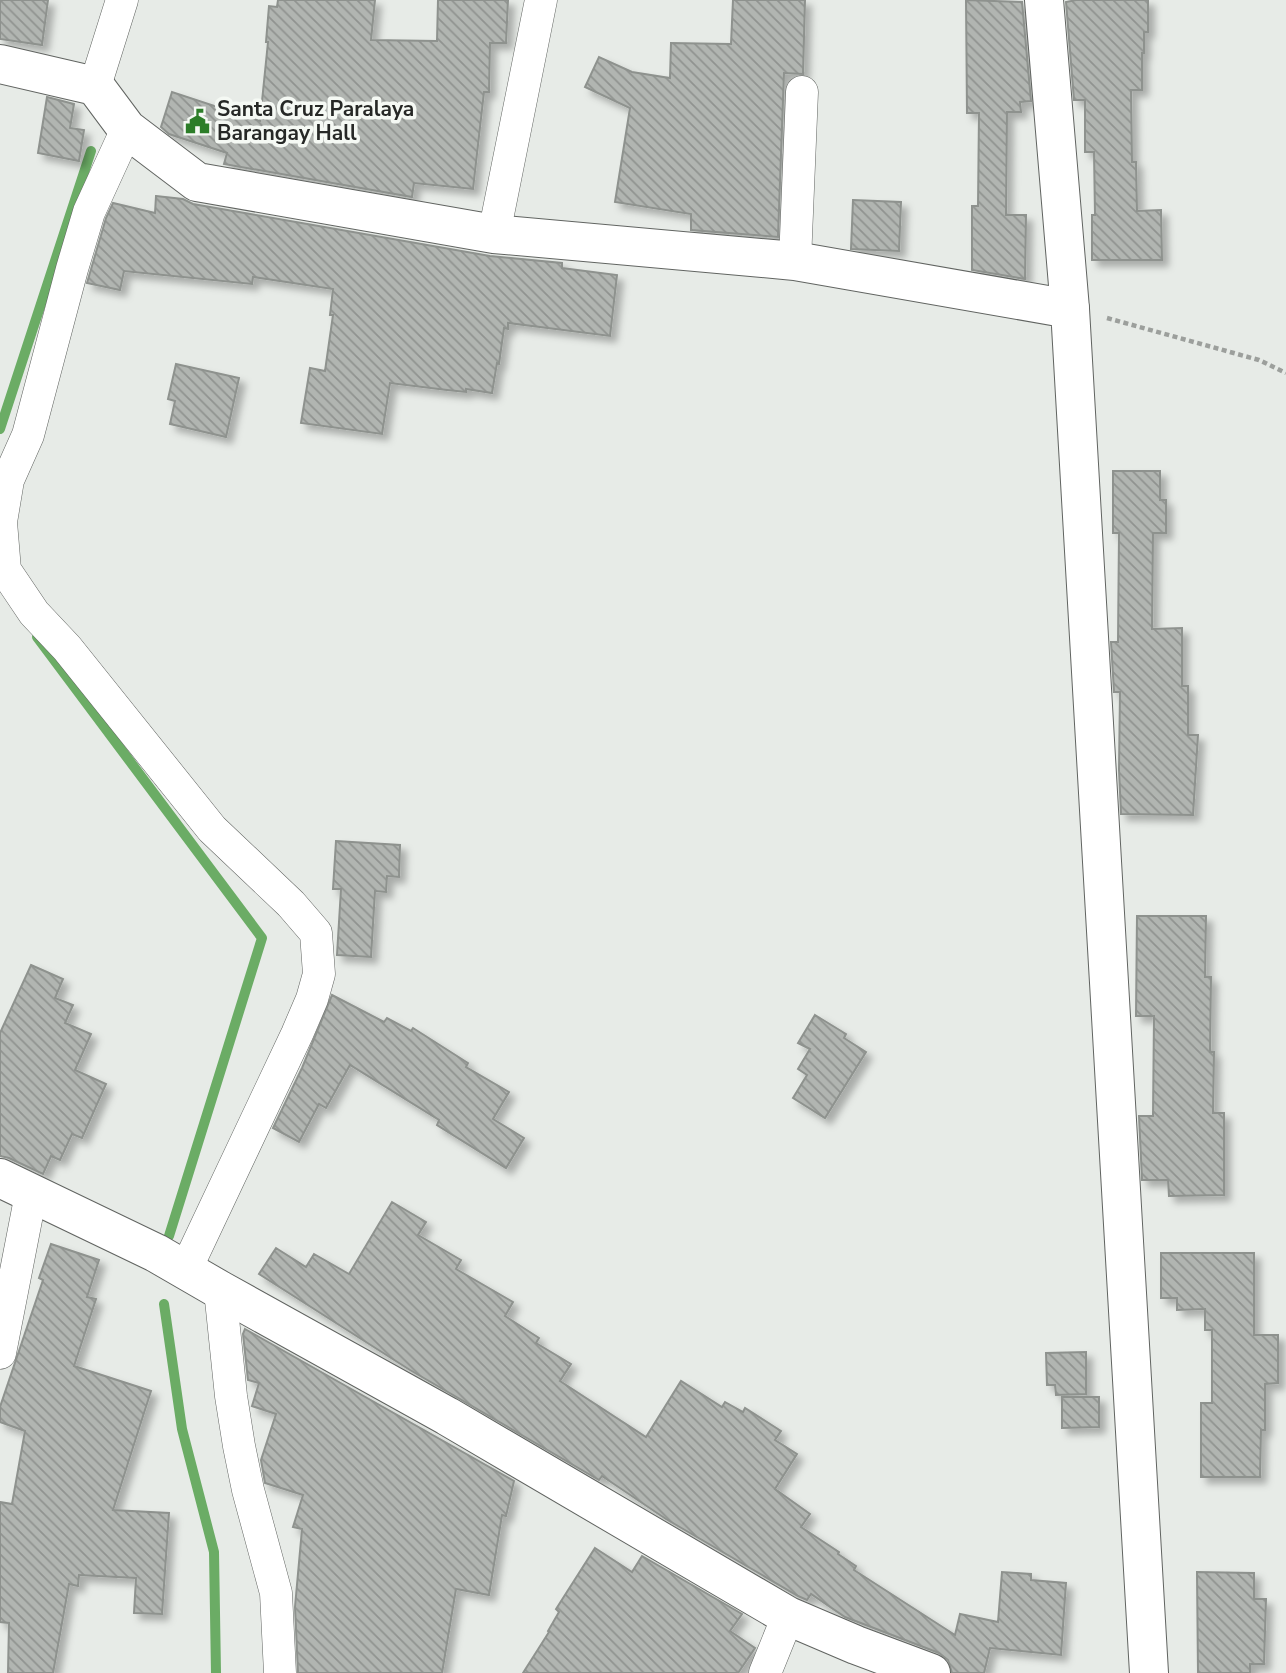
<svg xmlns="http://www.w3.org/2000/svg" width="1286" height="1673" viewBox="0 0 1286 1673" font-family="'Nunito Sans',sans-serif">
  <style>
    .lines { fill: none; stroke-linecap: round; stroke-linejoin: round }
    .stream { stroke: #6bac65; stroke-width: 10 }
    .building { fill: url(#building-back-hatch); stroke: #8e928e; stroke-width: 2; filter: url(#shadow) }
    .minor-casing { stroke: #616461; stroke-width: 33 }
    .tertiary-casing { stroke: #616461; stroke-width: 40 }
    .secondary-casing { stroke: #616461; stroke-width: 40 }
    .path { stroke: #9c9f9c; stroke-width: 4.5; stroke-dasharray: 5 3.5; stroke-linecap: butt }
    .minor { stroke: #fff; stroke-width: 32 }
    .tertiary { stroke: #fff; stroke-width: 38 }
    .secondary { stroke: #fff; stroke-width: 38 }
    .labels { text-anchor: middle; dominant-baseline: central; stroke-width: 7; stroke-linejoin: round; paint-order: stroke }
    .poi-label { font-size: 21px; font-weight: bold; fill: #262826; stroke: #f5f9f4; text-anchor: start }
  </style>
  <defs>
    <pattern id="building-back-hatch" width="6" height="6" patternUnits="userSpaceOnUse" patternTransform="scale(1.75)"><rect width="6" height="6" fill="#b1b5b1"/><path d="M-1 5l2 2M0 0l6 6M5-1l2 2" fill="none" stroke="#909390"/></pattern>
    <filter id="shadow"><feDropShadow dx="6" dy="6" stdDeviation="3.5" flood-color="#0004"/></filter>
  </defs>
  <rect width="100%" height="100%" fill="#e7ebe7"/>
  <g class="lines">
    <g class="stream">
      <polyline points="0,429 91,151"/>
      <polyline points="37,637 262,938 169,1236"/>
      <polyline points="164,1304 182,1429 214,1552 216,1673"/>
    </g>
  </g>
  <g class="building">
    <polygon points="0,0 48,0 42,45 0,39"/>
    <polygon points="278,0 375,0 371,40 437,41 438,0 508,0 506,43 490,43 489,92 484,92 473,189 414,183 412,197 224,164 227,153 169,134 161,127 172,92 260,121 268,42 266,42 269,6 277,7"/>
    <polygon points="733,0 805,0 803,74 784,73 778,237 691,230 691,214 615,202 630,108 585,87 599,57 632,72 670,78 671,43 731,44"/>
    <polygon points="966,0 1022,2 1031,101 1020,102 1021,112 1007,112 1006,215 1026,215 1025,279 972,270 972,206 978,206 979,113 967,113"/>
    <polygon points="1076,0 1148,0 1148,32 1144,32 1144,53 1142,53 1142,90 1131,90 1132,162 1136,162 1137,211 1161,210 1162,260 1092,260 1092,215 1095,215 1094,152 1085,152 1085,100 1074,100 1066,2"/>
    <polygon points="47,97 74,104 70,128 84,130 79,161 38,153"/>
    <polygon points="156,196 183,199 193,204 490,256 562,263 562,268 617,275 610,336 508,323 508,329 504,328 499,364 497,363 492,393 466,389 466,392 447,390 390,383 382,434 301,423 310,368 325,371 333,315 330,315 333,289 253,277 252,284 124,271 120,290 87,283 106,218 113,203 155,213"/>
    <polygon points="853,200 901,202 899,251 851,249"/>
    <polygon points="176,364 239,378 226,437 170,424 175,401 168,399"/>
    <polygon points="1113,471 1160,471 1160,500 1166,500 1166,533 1153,533 1152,629 1182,628 1182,686 1188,686 1188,735 1198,735 1193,815 1121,814 1119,770 1120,692 1114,692 1111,642 1118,642 1119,533 1113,533"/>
    <polygon points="336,841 400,845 399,877 387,876 386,892 375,891 371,957 337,955 341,889 333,889"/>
    <polygon points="1137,916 1206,916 1205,977 1211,977 1210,1052 1214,1052 1213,1113 1224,1113 1224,1195 1169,1196 1168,1180 1142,1180 1139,1116 1153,1116 1154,1016 1136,1016"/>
    <polygon points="31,965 63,979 55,998 73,1005 65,1023 91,1034 75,1070 106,1084 82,1138 72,1134 60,1160 51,1156 43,1174 9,1158 0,1156 0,1033"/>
    <polygon points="332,995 384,1022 387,1018 411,1031 413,1028 468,1063 466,1067 509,1092 493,1119 524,1138 506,1168 437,1125 439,1120 350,1065 326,1108 319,1104 299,1142 273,1128 302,1068"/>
    <polygon points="815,1015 846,1034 844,1038 866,1052 825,1118 793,1098 807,1075 798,1069 810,1049 798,1043"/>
    <polygon points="392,1202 426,1222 418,1235 461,1260 456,1269 513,1302 505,1316 539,1338 536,1343 571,1364 560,1381 646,1437 681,1381 722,1407 725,1402 743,1412 745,1408 781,1431 775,1440 797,1454 775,1489 810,1514 801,1527 839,1552 838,1554 856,1566 854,1570 955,1635 960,1614 998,1622 1002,1572 1031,1574 1031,1580 1066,1583 1061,1655 990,1648 984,1673 952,1673 948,1660 939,1653 845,1617 811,1594 807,1600 798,1596 666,1519 602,1476 599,1480 410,1370 259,1274 276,1248 306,1267 314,1254 349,1274"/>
    <polygon points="51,1244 99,1260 87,1297 96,1299 74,1366 151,1391 113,1510 169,1513 162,1614 134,1613 136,1578 79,1575 78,1586 69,1584 53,1673 8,1673 9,1623 0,1622 0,1502 12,1504 25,1431 0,1422 0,1407 43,1280 39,1278"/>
    <polygon points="1161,1253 1254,1253 1254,1335 1278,1335 1278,1383 1265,1384 1265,1430 1261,1430 1260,1477 1201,1477 1201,1403 1212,1403 1212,1330 1205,1330 1205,1309 1177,1310 1177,1298 1161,1298"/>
    <polygon points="245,1329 514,1481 506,1516 502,1515 489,1595 456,1589 442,1673 298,1673 295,1607 302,1529 293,1527 303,1495 265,1483 261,1460 276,1414 252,1406 259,1383 248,1380 243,1334"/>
    <polygon points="1086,1352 1086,1394 1056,1395 1055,1385 1047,1385 1046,1353"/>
    <polygon points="1062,1397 1099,1397 1099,1427 1062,1428"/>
    <polygon points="595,1548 632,1572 642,1556 742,1614 730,1631 755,1648 738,1673 523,1673 549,1632 548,1631 559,1612 556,1609"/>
    <polygon points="1197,1572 1254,1573 1254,1599 1266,1599 1264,1664 1250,1664 1250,1673 1198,1673"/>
  </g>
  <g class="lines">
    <defs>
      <g id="minor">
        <polyline points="95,86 122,0"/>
        <polyline points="127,129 89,212 72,269 28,435 8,480 1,522 5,570 34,613 67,648 212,829 291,904 316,933 319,974 312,999 297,1034 186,1269"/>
        <polyline points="494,234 541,0"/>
        <polyline points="795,261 802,92"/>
        <polyline points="220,1290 231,1396 239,1446 248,1490 276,1593 280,1673"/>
        <polyline points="0,1353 31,1194"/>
        <polyline points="765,1673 788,1616"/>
      </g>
      <g id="tertiary">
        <polyline points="1044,0 1070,309"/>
        <polyline points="0,1178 156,1253 220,1290 447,1416 788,1616 856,1645 931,1673"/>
      </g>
      <polyline id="secondary" points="0,64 95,86 127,129 197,182 494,234 795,261 1070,309 1149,1673"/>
    </defs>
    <use href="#minor" class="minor-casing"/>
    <use href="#tertiary" class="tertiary-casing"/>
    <use href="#secondary" class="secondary-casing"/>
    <polyline class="path" points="1107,318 1259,360 1286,373"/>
    <use href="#minor" class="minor"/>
    <use href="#tertiary" class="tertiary"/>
    <use href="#secondary" class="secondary"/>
  </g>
  <defs>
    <symbol id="civic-bare" viewBox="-9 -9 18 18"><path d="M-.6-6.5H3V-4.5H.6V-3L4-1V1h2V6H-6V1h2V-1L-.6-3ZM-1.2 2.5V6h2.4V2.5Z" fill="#2c7d28" stroke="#f5f9f4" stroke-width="2.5" paint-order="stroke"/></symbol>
  </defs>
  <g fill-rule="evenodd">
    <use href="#civic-bare" x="180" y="104" width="35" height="35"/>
  </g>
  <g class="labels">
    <g class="poi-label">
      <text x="217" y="109">Santa Cruz Paralaya<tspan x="217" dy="24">Barangay Hall</tspan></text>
    </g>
  </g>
</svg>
